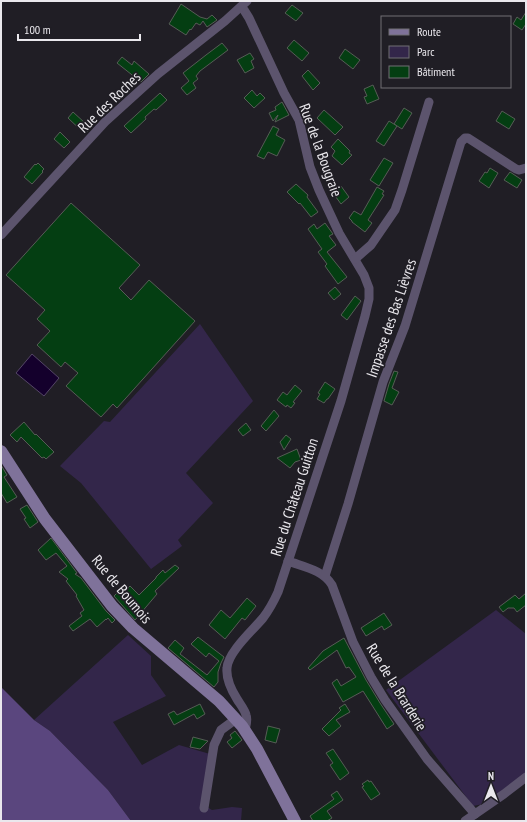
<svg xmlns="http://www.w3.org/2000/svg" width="527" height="822" viewBox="0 0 527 822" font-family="'PT Sans Narrow',sans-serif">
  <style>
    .green { fill: #33264a }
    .forest { fill: #5a467e }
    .water { fill: #14002c; stroke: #544666 }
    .building { fill: #043e12; stroke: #565c56 }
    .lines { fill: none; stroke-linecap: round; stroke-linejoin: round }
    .street { stroke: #5c546d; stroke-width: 9 }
    .secondary { stroke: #7f729a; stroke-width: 12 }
    .labels { text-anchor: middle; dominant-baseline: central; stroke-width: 3.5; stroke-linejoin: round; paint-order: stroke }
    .street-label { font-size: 15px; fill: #eae8ed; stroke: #201e25 }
  </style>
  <rect width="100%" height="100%" fill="#201e25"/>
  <g class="green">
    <polygon points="200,324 253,401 186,473 213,503 178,540 182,546 151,569 81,483 60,466 104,421 110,422"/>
    <polygon points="496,610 526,634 526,773 483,804 473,806 386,690"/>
    <polygon points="128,635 151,656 151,675 166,696 113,722 142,765 179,745 210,754 202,804 212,810 232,807 242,808 241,821 131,821 108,790 50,731 34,720"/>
  </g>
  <polygon class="forest" points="1,687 34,720 50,731 108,790 131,821 1,821"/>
  <polygon class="water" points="32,354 59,378 44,396 16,373"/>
  <g class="building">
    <polygon points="181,4 200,17 207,19 212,15 217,20 207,27 203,21 200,25 196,23 191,30 190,29 186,35 169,24"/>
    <polygon points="292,5 303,13 296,21 285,13"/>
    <polygon points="526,12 526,24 522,30 513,24 517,17 521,20"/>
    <polygon points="294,40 309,53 302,61 287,48"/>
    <polygon points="222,43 228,50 200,71 196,76 198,79 193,83 196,88 187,95 181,88 189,81 183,73 206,55"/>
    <polygon points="345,49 360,60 353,69 339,58"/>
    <polygon points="250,53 254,59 251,61 254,68 245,73 237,60"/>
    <polygon points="122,57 132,65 134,61 149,74 141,82 117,63"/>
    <polygon points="308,70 320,83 313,90 302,76"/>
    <polygon points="373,85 379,99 367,104 364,97 367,96 364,89"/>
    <polygon points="252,90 257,96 260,93 265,98 254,108 244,98"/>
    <polygon points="160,93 167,100 156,110 154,109 145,117 146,119 131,133 124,126"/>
    <polygon points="282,102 289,115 275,122 278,115 273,121 269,113 276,110 275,107"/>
    <polygon points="404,108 412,113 402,129 394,124"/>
    <polygon points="324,110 343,127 335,135 317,118"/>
    <polygon points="502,111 515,119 509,129 496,121"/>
    <polygon points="73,112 85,123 90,118 94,123 90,127 91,128 85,134 68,118"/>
    <polygon points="389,121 397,126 384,146 376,141"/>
    <polygon points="273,126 279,129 276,135 285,140 277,156 268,152 264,159 257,156"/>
    <polygon points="60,132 70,142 64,148 54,139"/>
    <polygon points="338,139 350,151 349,153 352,155 342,165 332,156 335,151 331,147"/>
    <polygon points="384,158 393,163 379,186 370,180"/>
    <polygon points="38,163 44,169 42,171 43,172 32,184 24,177 35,164 36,165"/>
    <polygon points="490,168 498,173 489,188 479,181 485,172 487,173"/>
    <polygon points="510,172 522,180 517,188 504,180"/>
    <polygon points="296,184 308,195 307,197 318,212 311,217 300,203 299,204 287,192"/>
    <polygon points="341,186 349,197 341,204 333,193"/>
    <polygon points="377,187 384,191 382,194 384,195 368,220 372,223 365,232 352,222 352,221 349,218 354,211 361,215"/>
    <polygon points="71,203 140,265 119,288 131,300 149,280 195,321 117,408 113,404 101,417 66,386 78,373 65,362 61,367 37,345 50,331 37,319 45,310 6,275"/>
    <polygon points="325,223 333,234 329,236 336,245 327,252 347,277 338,284 325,266 327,264 318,252 322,249 308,229 314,224 317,229"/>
    <polygon points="335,287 341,294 334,300 328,293"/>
    <polygon points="355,296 361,301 347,320 341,315"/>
    <polygon points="394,371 398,372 392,388 399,392 392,405 384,401 389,384"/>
    <polygon points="325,382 335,389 328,399 327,399 324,403 317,399 320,394 318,393"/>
    <polygon points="295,385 302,391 293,402 295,403 291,408 287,405 286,407 277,400 283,392 287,395"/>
    <polygon points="274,410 279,416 266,431 261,426"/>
    <polygon points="24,422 35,435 36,434 54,452 46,459 44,457 42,458 21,437 17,442 10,435"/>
    <polygon points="246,423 251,430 243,436 238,430"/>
    <polygon points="286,435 291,439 284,450 280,442"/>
    <polygon points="297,449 301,460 295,462 290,468 277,458"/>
    <polygon points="1,465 7,475 4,477 17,497 7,503 1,493"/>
    <polygon points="27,505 38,522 30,528 24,519 26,518 20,509"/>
    <polygon points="51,538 77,573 75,574 81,578 106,611 115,620 112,623 108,618 106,620 106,619 97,627 90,619 73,631 69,626 82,616 80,613 84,610 76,596 77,595 66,581 68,579 59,572 67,566 56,553 46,560 38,550"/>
    <polygon points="175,565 179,568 155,591 157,594 135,620 114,596 119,591 120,592 123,589 125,591 130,586 139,595 156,578 156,577 163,570 165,573"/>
    <polygon points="526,593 526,605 517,612 514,608 508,608 503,612 499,607 515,595 519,599"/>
    <polygon points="247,598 256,606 245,620 242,618 225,639 209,625 221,610 230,618"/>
    <polygon points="384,613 392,625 384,630 382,626 366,636 361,628"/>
    <polygon points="198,637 224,657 221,663 218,672 218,682 214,687 168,648 175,640 184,648 180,654 207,675 219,661 209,653 206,657 191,644"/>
    <polygon points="344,638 366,680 380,703 394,724 387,729 363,691 343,702 332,683 337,679 341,686 356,677 349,667 346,668 337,650 310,670 308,668 323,651"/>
    <polygon points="200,704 205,714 197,719 194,714 174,725 168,714 174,711 177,715"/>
    <polygon points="345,704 350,712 336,720 341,726 329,736 322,729 341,710 339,708"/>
    <polygon points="268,726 280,729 276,743 265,740"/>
    <polygon points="235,731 242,740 232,748 227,742 232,738 230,735"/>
    <polygon points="193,737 208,741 200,749 190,747"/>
    <polygon points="333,749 349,773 340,780 330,765 333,763 326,753"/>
    <polygon points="368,780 369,782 371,781 380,794 371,800 362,787 364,786 362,784"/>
    <polygon points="337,791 343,800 327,811 332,818 327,821 313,821 310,816 334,799 331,795"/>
  </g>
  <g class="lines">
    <g class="street">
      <path d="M241 7 244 10 249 18 284 93 299 120 310 167 319 190 339 233 364 275 369 288V299L365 316 341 401 278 592C274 601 269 610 263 618 253 630 228 652 227 668 226 678 232 691 237 699 240 704 245 710 246 715 248 720 246 726 245 730"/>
      <polyline points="1,235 105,122 158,74 225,21 247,1"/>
      <polyline points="355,259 371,245 395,210 402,190 429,102"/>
      <path d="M288 561C304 567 323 570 332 585L353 642 371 677 385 700 427 759 475 814"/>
      <polyline points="325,576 348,504 383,382 405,326 461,142 465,138 468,138 516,169 519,170 526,168"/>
      <polyline points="204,808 214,745 221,730 236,719"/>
      <polyline points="465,821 504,794 526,777"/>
    </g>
    <polyline class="secondary" points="1,451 45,519 112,606 133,628 219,701 242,726 257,749 295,821"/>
  </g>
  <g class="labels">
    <g class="street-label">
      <text transform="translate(109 102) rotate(-44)">Rue des Roches</text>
      <text transform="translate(321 150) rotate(70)">Rue de la Bougraie</text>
      <text transform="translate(391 318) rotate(-71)">Impasse des Bas Lièvres</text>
      <text transform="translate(294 497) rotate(-72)">Rue du Château Guitton</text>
      <text transform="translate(122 589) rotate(50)">Rue de Boumois</text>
      <text transform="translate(397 687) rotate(58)">Rue de la Brarderie</text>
    </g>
  </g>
  <rect width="527" height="822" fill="none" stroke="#eae8ed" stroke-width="4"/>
  <rect x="381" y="16" width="130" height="72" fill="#201e25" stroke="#716f75"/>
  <rect x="389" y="29" width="20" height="6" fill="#7f729a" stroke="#716f75"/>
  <text x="417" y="36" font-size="12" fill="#eae8ed">Route</text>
  <rect x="389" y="46" width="20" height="12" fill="#33264a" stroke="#716f75"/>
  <text x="417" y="56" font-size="12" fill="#eae8ed">Parc</text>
  <rect x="389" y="66" width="20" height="12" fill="#043e12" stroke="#716f75"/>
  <text x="417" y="76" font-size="12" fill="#eae8ed">Bâtiment</text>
  <g transform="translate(491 786)" stroke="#201e25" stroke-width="3" paint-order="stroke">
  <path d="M0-3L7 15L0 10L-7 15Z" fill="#eae8ed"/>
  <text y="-6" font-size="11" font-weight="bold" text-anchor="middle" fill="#eae8ed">N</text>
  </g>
  <path d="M18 34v6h122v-6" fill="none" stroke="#eae8ed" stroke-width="2"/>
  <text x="24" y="34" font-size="12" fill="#eae8ed" stroke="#201e25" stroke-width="3" paint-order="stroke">100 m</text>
</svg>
